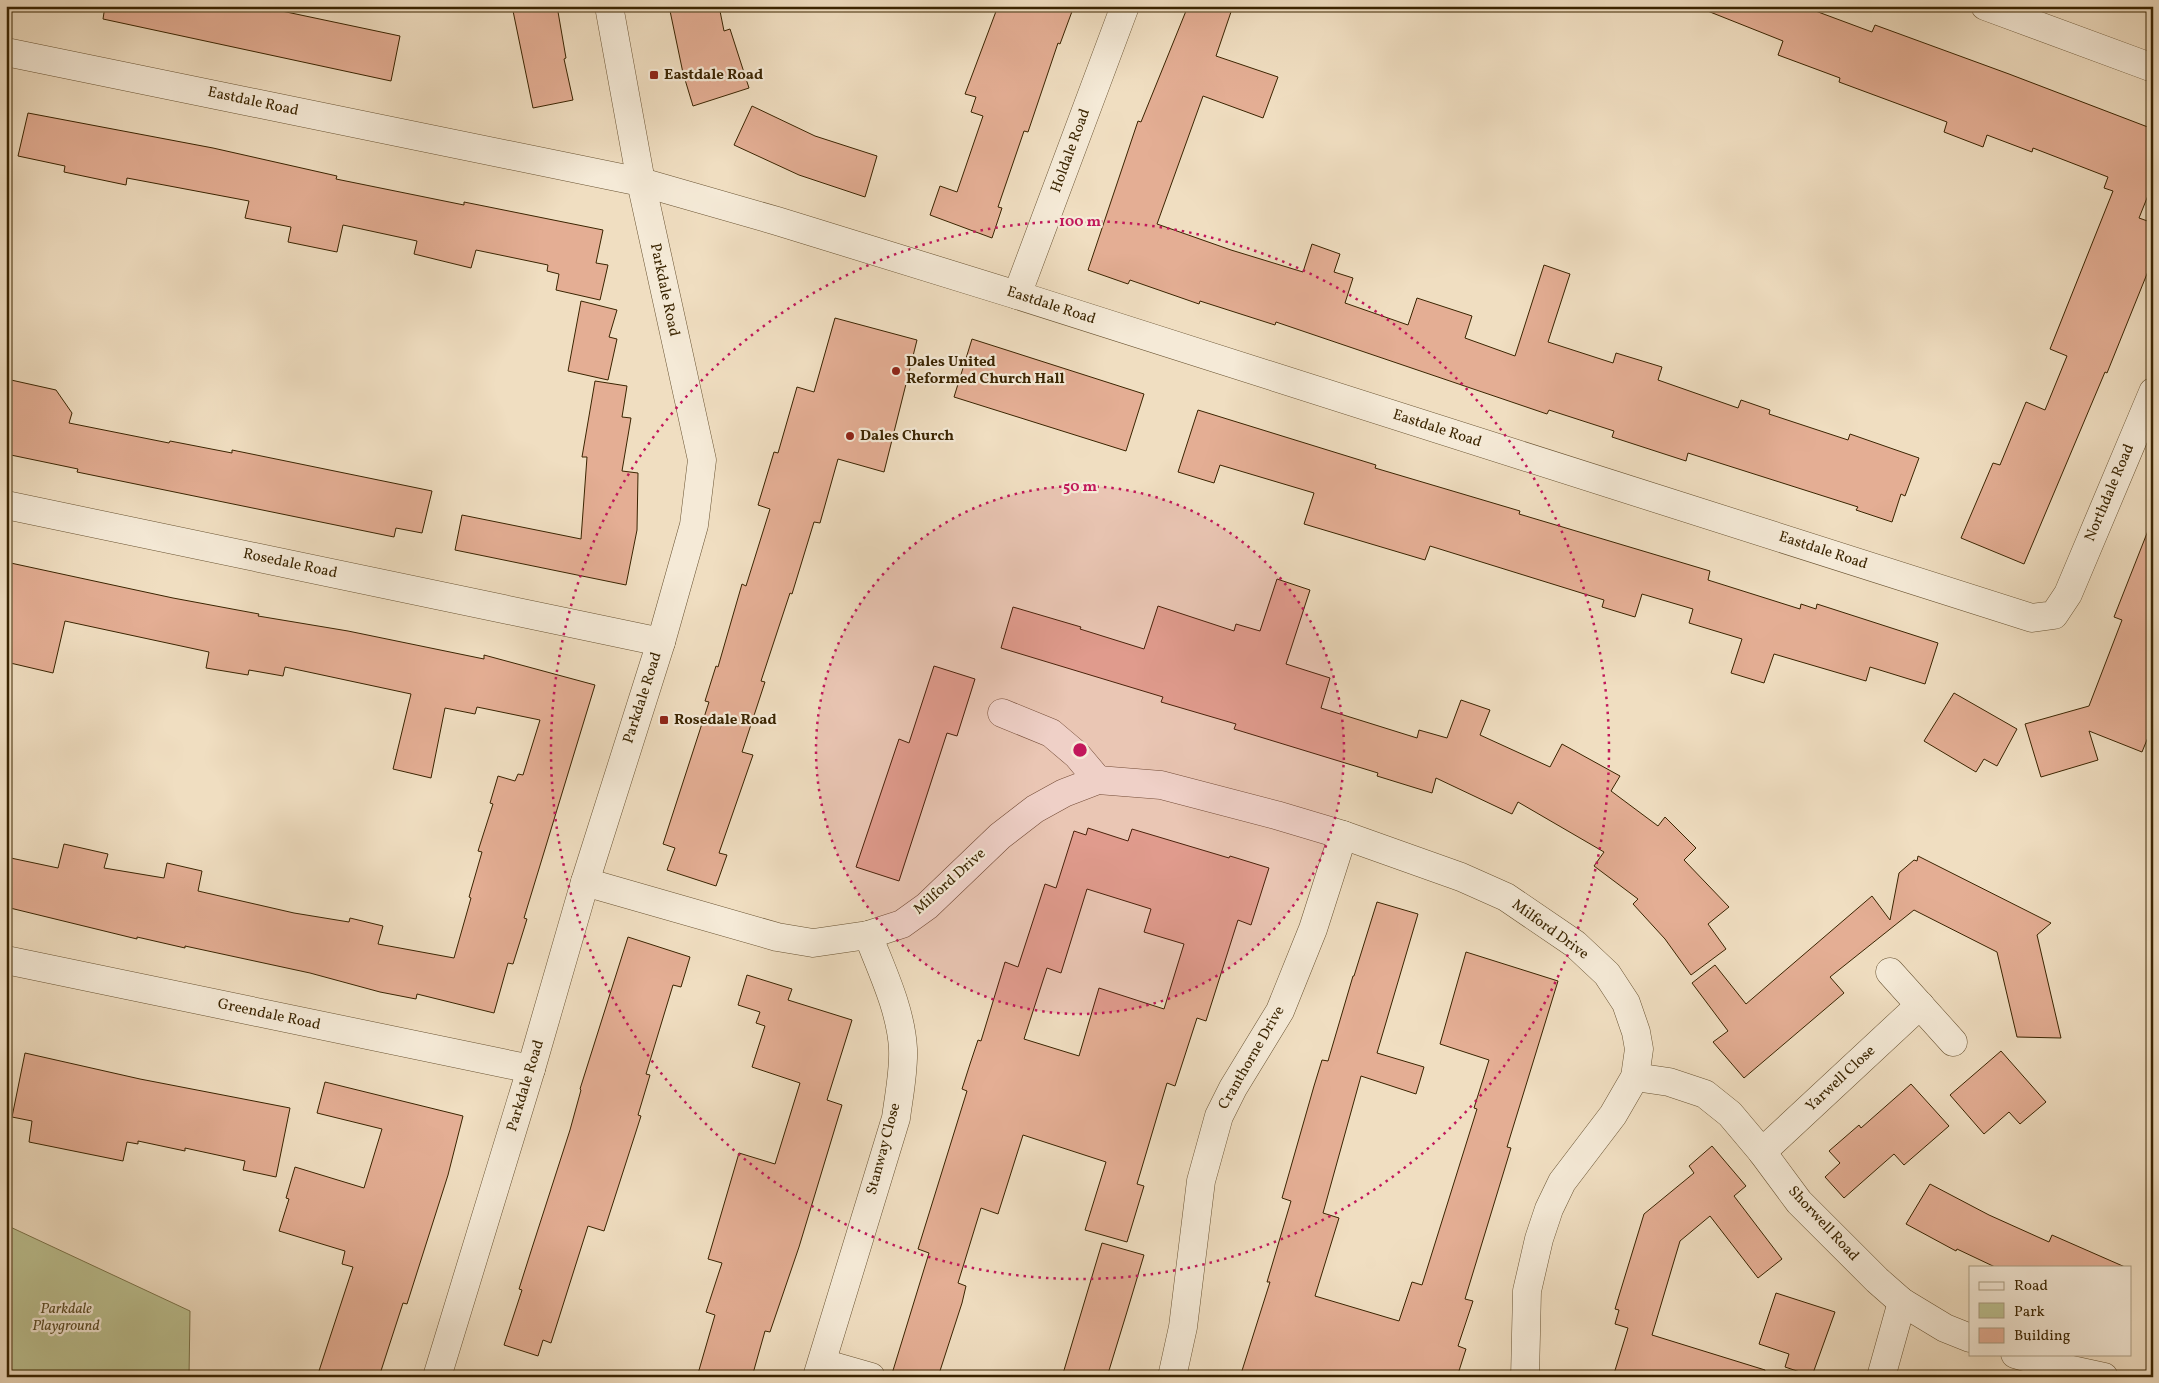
<svg xmlns="http://www.w3.org/2000/svg" width="2159" height="1383" viewBox="0 0 2159 1383" font-family="Vollkorn,serif">
  <style>
    .green { fill: #bcc191; stroke: #7b7249 }
    .building { fill: #e4ae94; stroke: #3a2401; fill-rule: evenodd }
    .lines { fill: none; stroke-linecap: round; stroke-linejoin: round }
    .minor-casing { stroke: #685231; stroke-width: 29 }
    .minor { stroke: #f5ead7; stroke-width: 28 }
    .ring { fill: none; stroke: #c2185b; stroke-width: 2.5; stroke-dasharray: 2.5 5 }
    .poi-dot { fill: #8f2418; stroke: #f5ead7; stroke-width: 2 }
    .labels { text-anchor: middle; dominant-baseline: central; stroke-width: 4.5; stroke-linejoin: round; paint-order: stroke }
    .poi-label { font-size: 15px; font-weight: bold; fill: #3a2401; stroke: #f5ead7; text-anchor: start }
    .street-label { font-size: 15px; fill: #3a2401; stroke: #f5ead7 }
    .park-label { font-size: 15px; font-style: italic; fill: #5a4b25; stroke: #f5ead7 }
    .centre { fill: #c2185b; stroke: #f5ead7; stroke-width: 2.5 }
    .ring-label { font-size: 15px; text-anchor: middle; font-weight: bold; fill: #c2185b; stroke: #f5ead7; stroke-width: 4.5; stroke-linejoin: round; paint-order: stroke }
  </style>
  <rect width="100%" height="100%" fill="#f0dec1"/>
  <filter id="stains"><feTurbulence type="fractalNoise" baseFrequency=".004" numOctaves="4"/><feColorMatrix values="0 0 0 0 .2 0 0 0 0 .09 0 0 0 0 .02 0 0 0 .5 -.17"/></filter>
  <radialGradient id="worn" r=".72"><stop offset=".6" stop-color="#630" stop-opacity="0"/><stop offset="1" stop-color="#630" stop-opacity=".3"/></radialGradient>
  <polygon class="green" points="6,1225 190,1311 189,1377 6,1377"/>
  <g class="building">
    <polygon points="105,6 258,6 400,36 391,81 103,19"/>
    <polygon points="512,6 557,6 566,58 564,59 573,100 533,108"/>
    <polygon points="669,6 719,6 724,31 730,29 749,88 693,106 683,73"/>
    <polygon points="998,6 1074,6 1060,44 1058,43 1028,132 1024,131 998,207 1002,208 992,238 930,215 940,186 957,192 983,116 971,112 976,97 965,94"/>
    <polygon points="1188,6 1233,6 1216,56 1278,77 1263,118 1203,96 1157,224 1231,250 1303,272 1312,244 1340,254 1334,272 1353,278 1345,303 1408,325 1417,298 1472,316 1465,338 1515,356 1544,265 1570,274 1548,342 1613,363 1616,353 1662,367 1658,380 1738,408 1741,400 1770,410 1769,414 1848,440 1850,434 1919,458 1905,496 1901,494 1892,522 1856,510 1858,507 1688,453 1686,461 1612,437 1614,431 1549,410 1547,414 1276,322 1275,325 1200,301 1199,304 1130,280 1128,284 1088,270 1138,121 1141,122"/>
    <polygon points="1700,6 1802,6 1872,32 1875,25 2009,74 2153,129 2153,183 2139,218 2153,223 2153,259 2107,373 2105,372 2024,564 1961,538 1993,463 2000,465 2026,402 2045,410 2067,356 2050,349 2113,191 2104,188 2108,177 2033,148 2032,152 1987,135 1983,147 1944,132 1947,122 1839,82 1840,78 1778,55 1783,41 1700,8"/>
    <polygon points="752,106 815,136 877,156 865,197 799,175 734,145"/>
    <polygon points="28,113 213,148 337,176 336,179 464,205 464,202 603,230 596,263 608,265 600,300 556,290 559,274 547,271 548,265 476,250 471,268 414,254 417,241 343,225 337,252 288,242 291,227 245,218 249,201 127,178 126,185 64,172 65,166 18,156"/>
    <polygon points="581,301 617,310 609,337 617,339 608,380 568,371"/>
    <polygon points="835,318 917,340 884,472 838,459 820,523 814,522 792,594 790,593 761,681 765,682 742,752 753,755 719,853 727,855 716,886 667,870 675,848 663,844 709,702 705,701 716,666 718,667 742,584 746,586 770,509 758,505 774,452 778,453 797,387 814,392"/>
    <polygon points="972,339 1144,394 1126,451 954,397"/>
    <polygon points="11,380 56,390 72,413 69,423 169,443 170,441 232,453 232,450 432,491 422,533 396,528 394,537 77,472 78,469 6,454 6,402"/>
    <polygon points="595,381 627,386 622,417 631,418 622,471 638,473 637,530 626,585 455,550 462,515 581,539 587,457 582,457"/>
    <polygon points="1198,410 1376,465 1375,468 1520,511 1519,514 1710,571 1708,580 1800,609 1801,604 1816,609 1817,604 1938,643 1925,684 1870,667 1866,681 1774,654 1764,683 1731,673 1742,639 1689,623 1693,609 1642,594 1635,617 1602,607 1604,600 1430,546 1425,560 1304,524 1314,493 1220,465 1214,483 1178,472"/>
    <polygon points="2151,523 2153,523 2153,725 2142,752 2089,731 2098,760 2041,777 2025,724 2089,706 2122,620 2114,617"/>
    <polygon points="6,562 173,598 259,614 258,616 348,631 484,659 484,655 595,685 524,918 527,919 513,964 508,963 494,1013 417,994 416,999 380,992 310,973 185,946 185,948 137,937 137,939 6,907 6,857 58,868 64,844 108,854 104,868 164,878 167,863 202,871 198,891 294,913 349,922 350,918 383,926 378,944 454,958 471,898 469,897 482,852 478,851 493,804 490,803 498,776 515,781 518,774 523,775 540,720 477,707 475,714 445,708 431,778 393,769 411,694 285,667 283,676 249,670 248,675 206,668 209,652 65,621 53,673 6,662"/>
    <polygon points="1277,579 1310,590 1286,664 1330,678 1321,708 1417,738 1419,730 1447,738 1461,700 1490,710 1480,735 1550,767 1562,744 1620,776 1611,791 1658,826 1665,817 1696,848 1684,860 1729,907 1708,924 1726,949 1691,975 1665,939 1633,904 1638,899 1594,866 1604,852 1518,802 1512,814 1436,778 1432,793 1377,776 1378,773 1234,729 1236,724 1161,702 1163,697 1001,648 1013,607 1081,627 1080,629 1144,649 1158,606 1234,631 1236,624 1260,631"/>
    <polygon points="934,666 975,679 957,736 947,733 899,881 856,867 899,739 909,743"/>
    <polygon points="1954,693 2017,729 1997,766 1984,759 1976,772 1924,741"/>
    <path d="M1088 828 1128 841 1132 829 1229 858 1230 856 1269 868 1251 925 1238 920 1206 1021 1197 1018 1175 1086 1167 1083 1137 1184 1144 1186 1127 1242 1085 1230 1106 1162 1023 1135 998 1214 981 1208 958 1283 966 1286 962 1303 938 1377H891L929 1253 918 1249 967 1091 962 1089 970 1064 978 1040 981 1041 1005 962 1018 967 1045 884 1056 888 1074 831 1086 835ZM1087 889 1151 909 1144 932 1184 944 1164 1009 1099 988 1079 1056 1024 1039 1047 968 1061 973Z"/>
    <polygon points="1918,856 2051,923 2037,935 2061,1038 2017,1037 1997,952 1914,910 1830,977 1844,993 1744,1078 1713,1042 1728,1031 1692,983 1715,965 1746,1004 1872,896 1890,920 1899,873 1914,860 1917,861"/>
    <polygon points="1377,902 1418,914 1377,1053 1424,1067 1416,1094 1361,1076 1323,1213 1339,1218 1315,1296 1399,1321 1412,1282 1422,1285 1477,1109 1474,1108 1489,1060 1440,1044 1466,952 1558,981 1507,1147 1511,1148 1465,1299 1473,1301 1458,1346 1466,1349 1457,1377 1240,1377 1270,1282 1267,1282 1291,1201 1282,1198 1314,1086 1322,1060 1328,1061 1353,976 1354,976"/>
    <polygon points="628,937 690,957 681,987 673,985 646,1074 650,1075 638,1115 641,1116 604,1231 588,1226 551,1343 543,1340 538,1356 504,1345 522,1290 519,1289 532,1248 570,1130 581,1090 580,1089"/>
    <polygon points="747,975 792,989 788,1000 852,1020 827,1100 842,1105 799,1247 770,1332 765,1331 752,1377 697,1377 715,1315 706,1312 722,1263 708,1259 739,1153 775,1164 800,1083 752,1067 765,1026 756,1023 760,1012 738,1005"/>
    <polygon points="2001,1051 2046,1102 2020,1124 2009,1112 1984,1134 1950,1095"/>
    <polygon points="25,1053 140,1079 290,1108 276,1177 243,1170 245,1161 185,1148 185,1151 138,1141 138,1144 127,1142 123,1161 29,1142 32,1121 12,1117"/>
    <polygon points="325,1082 463,1116 448,1175 407,1304 403,1303 379,1377 317,1377 353,1267 342,1264 345,1251 279,1231 289,1199 286,1198 295,1167 364,1188 382,1129 317,1113"/>
    <polygon points="1911,1084 1949,1126 1904,1165 1894,1154 1844,1198 1825,1177 1840,1163 1829,1151 1859,1125 1861,1128"/>
    <polygon points="1712,1146 1746,1186 1734,1196 1782,1259 1758,1278 1710,1216 1680,1241 1652,1335 1765,1370 1764,1377 1613,1377 1628,1328 1615,1324 1619,1310 1615,1309 1644,1214 1694,1173 1689,1166"/>
    <polygon points="1930,1184 1989,1215 2049,1242 2052,1235 2125,1267 1995,1267 1957,1249 1956,1251 1906,1224"/>
    <polygon points="1102,1243 1144,1255 1126,1315 1107,1377 1062,1377"/>
    <polygon points="1776,1293 1835,1312 1812,1376 1785,1367 1789,1354 1759,1344"/>
  </g>
  <g class="lines">
    <defs>
      <g id="minor">
        <polyline points="1985,6 2153,68"/>
        <polyline points="6,52 641,182 777,221 1017,295 2032,618 2054,615 2068,594 2153,392"/>
        <polyline points="1017,295 1125,6"/>
        <polyline points="6,505 661,642"/>
        <polyline points="1002,713 1051,733 1077,755 1098,780"/>
        <polyline points="585,882 777,937 813,943 868,935 902,924 927,906 1000,836 1035,809 1064,793 1098,780 1161,785 1276,815 1343,835 1461,877 1506,897 1575,944 1607,974 1626,1003 1636,1032 1639,1049 1635,1077 1613,1115 1562,1182 1549,1209 1539,1239 1527,1291 1525,1377"/>
        <polyline points="6,960 531,1069"/>
        <polyline points="1890,972 1953,1042"/>
        <polyline points="1635,1077 1669,1082 1705,1094 1730,1114 1762,1152 1799,1202 1877,1280 1902,1302 1945,1328 1970,1338"/>
        <polyline points="1762,1152 1920,1005"/>
        <polyline points="2015,1354 2058,1367 2104,1377"/>
        <polyline points="822,1363 871,1377"/>
        <polyline points="437,1377 531,1069 585,882 661,642 694,525 702,460 641,182 609,6"/>
        <path d="M817 1377 896 1118C899 1095 904 1071 903 1049 901 1010 882 971 868 935"/>
        <polyline points="1172,1377 1183,1327 1201,1181 1219,1116 1233,1088 1280,1011 1313,929 1343,835"/>
        <polyline points="1881,1377 1902,1302"/>
      </g>
    </defs>
    <use href="#minor" class="minor-casing"/>
    <use href="#minor" class="minor"/>
  </g>
  <circle cx="1080" cy="750" r="264" fill="#c2185b" fill-opacity=".12"/>
  <g class="ring">
    <circle cx="1080" cy="750" r="264"/>
    <circle cx="1080" cy="750" r="529"/>
  </g>
  <g class="poi-dot">
    <rect x="649" y="70" width="10" height="10" rx="2.5"/>
    <circle cx="896" cy="371" r="5"/>
    <circle cx="850" cy="436" r="5"/>
    <rect x="659" y="715" width="10" height="10" rx="2.5"/>
  </g>
  <g class="labels">
    <g class="poi-label">
      <text x="664" y="75">Eastdale Road</text>
      <text x="906" y="362">Dales United<tspan x="906" dy="17">Reformed Church Hall</tspan></text>
      <text x="860" y="436">Dales Church</text>
      <text x="674" y="720">Rosedale Road</text>
    </g>
    <g class="street-label">
      <text transform="translate(253 102) rotate(12)">Eastdale Road</text>
      <text transform="translate(1071 151) rotate(-70)">Holdale Road</text>
      <text transform="translate(664 290) rotate(78)">Parkdale Road</text>
      <text transform="translate(1051 306) rotate(18)">Eastdale Road</text>
      <text transform="translate(1437 429) rotate(18)">Eastdale Road</text>
      <text transform="translate(2110 493) rotate(-67)">Northdale Road</text>
      <text transform="translate(1823 551) rotate(18)">Eastdale Road</text>
      <text transform="translate(290 564) rotate(12)">Rosedale Road</text>
      <text transform="translate(643 698) rotate(-72)">Parkdale Road</text>
      <text transform="translate(950 882) rotate(-42)">Milford Drive</text>
      <text transform="translate(1550 930) rotate(36)">Milford Drive</text>
      <text transform="translate(269 1015) rotate(12)">Greendale Road</text>
      <text transform="translate(1252 1058) rotate(-60)">Cranthorne Drive</text>
      <text transform="translate(1841 1079) rotate(-43)">Yarwell Close</text>
      <text transform="translate(526 1086) rotate(-73)">Parkdale Road</text>
      <text transform="translate(884 1149) rotate(-75)">Stanway Close</text>
      <text transform="translate(1823 1224) rotate(47)">Shorwell Road</text>
    </g>
    <g class="park-label">
      <text x="66" y="1309">Parkdale<tspan x="66" dy="17">Playground</tspan></text>
    </g>
  </g>
  <circle cx="1080" cy="750" r="8" class="centre"/>
  <g class="ring-label">
    <text x="1080" y="226">100 m</text>
    <text x="1080" y="491">50 m</text>
  </g>
  <rect width="2159" height="1383" fill="none" stroke="#f0dec1" stroke-width="25"/>
  <rect x="8" y="8" width="2144" height="1368" fill="none" stroke="#3a2401" stroke-width="2.5"/>
  <rect x="12" y="12" width="2134" height="1358" fill="none" stroke="#3a2401"/>
  <rect x="1969" y="1266" width="162" height="90" fill="#f5ead7" stroke="#aa9b81"/>
  <rect x="1979" y="1282" width="25" height="8" fill="#f5ead7" stroke="#aa9b81"/>
  <text x="2014" y="1290" font-size="15" fill="#3a2401">Road</text>
  <rect x="1979" y="1303" width="25" height="15" fill="#bcc191" stroke="#aa9b81"/>
  <text x="2014" y="1316" font-size="15" fill="#3a2401">Park</text>
  <rect x="1979" y="1328" width="25" height="15" fill="#e4ae94" stroke="#aa9b81"/>
  <text x="2014" y="1340" font-size="15" fill="#3a2401">Building</text>
  <rect width="100%" height="100%" filter="url(#stains)"/>
  <rect width="100%" height="100%" fill="url(#worn)"/>
</svg>
